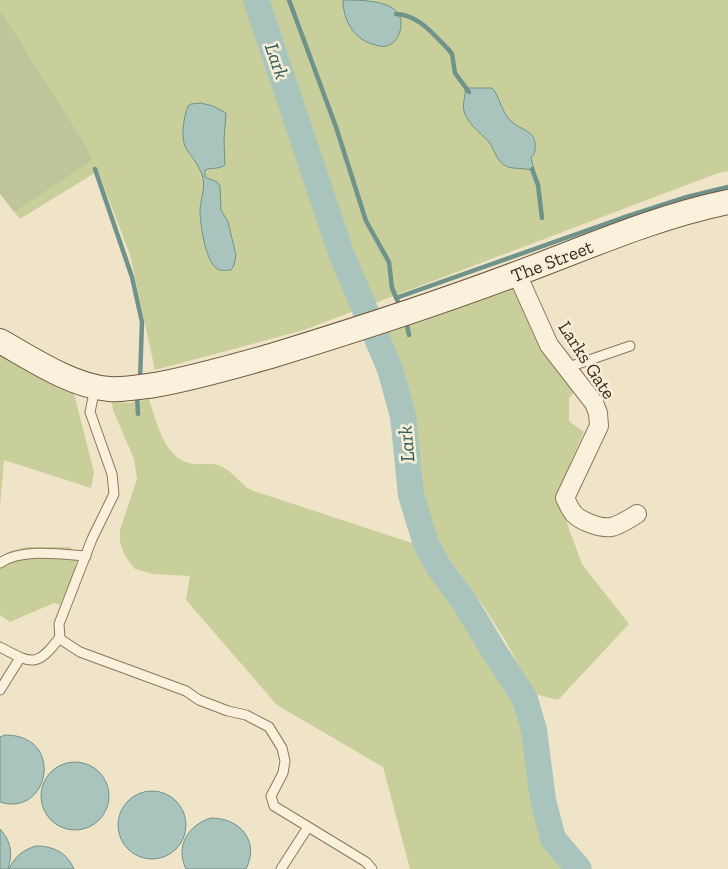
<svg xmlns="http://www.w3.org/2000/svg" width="728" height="869" viewBox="0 0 728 869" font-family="'Zilla Slab',serif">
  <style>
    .green { fill: #c9cf9b }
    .cemetery { fill: #bfc49a }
    .water { fill: #a9c4bc; stroke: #6f938a }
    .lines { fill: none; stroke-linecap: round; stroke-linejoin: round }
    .stream { stroke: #6f938a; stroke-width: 4.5 }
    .river { stroke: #a9c4bc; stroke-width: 26 }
    .lane-casing { stroke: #8d765c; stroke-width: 11 }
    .street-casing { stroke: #8d765c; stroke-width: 20 }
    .secondary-casing { stroke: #6f573f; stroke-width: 26 }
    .lane { stroke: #faf1dc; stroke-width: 9 }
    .street { stroke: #faf1dc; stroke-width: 18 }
    .secondary { stroke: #faf1dc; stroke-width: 24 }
    .labels { text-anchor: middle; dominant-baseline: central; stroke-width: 5; stroke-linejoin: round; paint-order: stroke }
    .street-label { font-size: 19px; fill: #3d2e20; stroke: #f7eed8 }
    .water-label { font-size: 20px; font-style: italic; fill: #2f5d5a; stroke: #f7eed8 }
  </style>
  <rect width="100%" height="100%" fill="#f0e4c8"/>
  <g class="green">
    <polygon points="0,0 728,0 728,171 718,173 304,330 155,370 130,255 98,171 20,219 0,194"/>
    <polygon points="512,286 516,290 545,356 575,390 569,399 569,421 584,432 572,459 560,497 569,529 582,564 629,624 558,700 534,694 505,640 480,601 447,556 437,538 429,514 416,464 416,429 408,390 383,327"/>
    <polygon points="0,353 73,390 94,472 91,488 4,460 0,507"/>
    <path d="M149 399C156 421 164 457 189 463 199 466 211 462 220 466 232 470 240 484 251 490L418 545 451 596 487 645 499 665 511 694 522 732 535 806 549 839 575 869H410L383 767 277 705 186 600 190 576 153 574 135 569 125 556 120 542V530L137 479 134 459 113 410 112 402 129 403Z"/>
    <polygon points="27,547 70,547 77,554 75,570 60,605 54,603 10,622 0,615 0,559 10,551"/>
  </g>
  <polygon class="cemetery" points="1,12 84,143 92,160 14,212 0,193 0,13"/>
  <g class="water">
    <path d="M343 0C363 0 403 0 401 25 401 31 397 41 391 44 387 47 381 47 376 45 355 41 343 21 343 0Z"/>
    <path d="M465 88H492L494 90C500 100 503 114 511 121 521 131 537 130 535 148 535 153 534 154 531 158L535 173 531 170C524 168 515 169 508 167 497 163 495 151 489 142 480 132 468 125 464 111 462 103 466 96 465 88Z"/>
    <path d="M201 103 213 106 226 113 224 140 225 165C218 170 212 167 205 170V177L217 182 220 186 221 210 228 222 236 255 234 265 231 270C226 270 221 272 216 268 205 259 200 224 200 209 201 199 205 188 203 178 200 166 192 158 186 148 180 138 184 116 188 106L191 104Z"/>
    <path d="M5 735C66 735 49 818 0 802V737Z"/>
    <circle cx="75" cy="796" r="34"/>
    <circle cx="152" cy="825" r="34"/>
    <path d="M211 818C240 818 260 841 246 869H186C175 846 188 825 211 818Z"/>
    <path d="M0 829C11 841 13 854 8 869H0Z"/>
    <path d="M36 846C54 846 67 853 74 869H9C15 856 23 850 36 846Z"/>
  </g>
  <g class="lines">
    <g class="stream">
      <polyline points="289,0 336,127 366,221 389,262 392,288 398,302"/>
      <path d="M396 14C419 15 433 34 448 49L452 54 455 73 469 92"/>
      <polyline points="95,169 132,277 142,322 140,380"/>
      <polyline points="532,169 538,185 542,218"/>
      <polyline points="396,298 622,218 687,197 728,187"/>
      <polyline points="407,325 409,335"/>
      <polyline points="137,395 138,414"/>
    </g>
    <polyline class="river" points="256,0 341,253 390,369 403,416 411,495 426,544 438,566 464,601 492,648 525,699 534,730 543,800 553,839 579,869"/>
    <defs>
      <g id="lane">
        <polyline points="566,368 630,346"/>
        <polyline points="95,388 90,412 112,474 114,494 92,539 59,624 60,639 80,652 186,691 199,700 228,711 246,715 269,727 282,748 285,761 283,773 271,796 274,806 366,862 372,869"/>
        <path d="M0 563C21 548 61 554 86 556"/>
        <path d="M0 647C32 664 37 668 60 637"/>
        <polyline points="0,690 20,658"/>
        <polyline points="281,869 308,827"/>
      </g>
      <path id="street" d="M517 274 549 345 594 403 598 413 599 426 565 498C572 513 574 517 589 523 611 532 617 526 637 514"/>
      <path id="secondary" d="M0 341C32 359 72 386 109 389 124 390 140 387 155 385 194 378 232 367 271 356 353 331 436 304 516 274 586 248 655 217 728 202"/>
    </defs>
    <use href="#lane" class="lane-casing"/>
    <use href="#street" class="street-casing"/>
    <use href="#secondary" class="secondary-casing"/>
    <use href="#lane" class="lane"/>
    <use href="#street" class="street"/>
    <use href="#secondary" class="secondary"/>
  </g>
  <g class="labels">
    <g class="street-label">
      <text transform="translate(552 261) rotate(-21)">The Street</text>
      <text transform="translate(587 360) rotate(57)">Larks Gate</text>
    </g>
    <g class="water-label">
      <text transform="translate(277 61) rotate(71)">Lark</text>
      <text transform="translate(406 444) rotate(-95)">Lark</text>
    </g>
  </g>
</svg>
